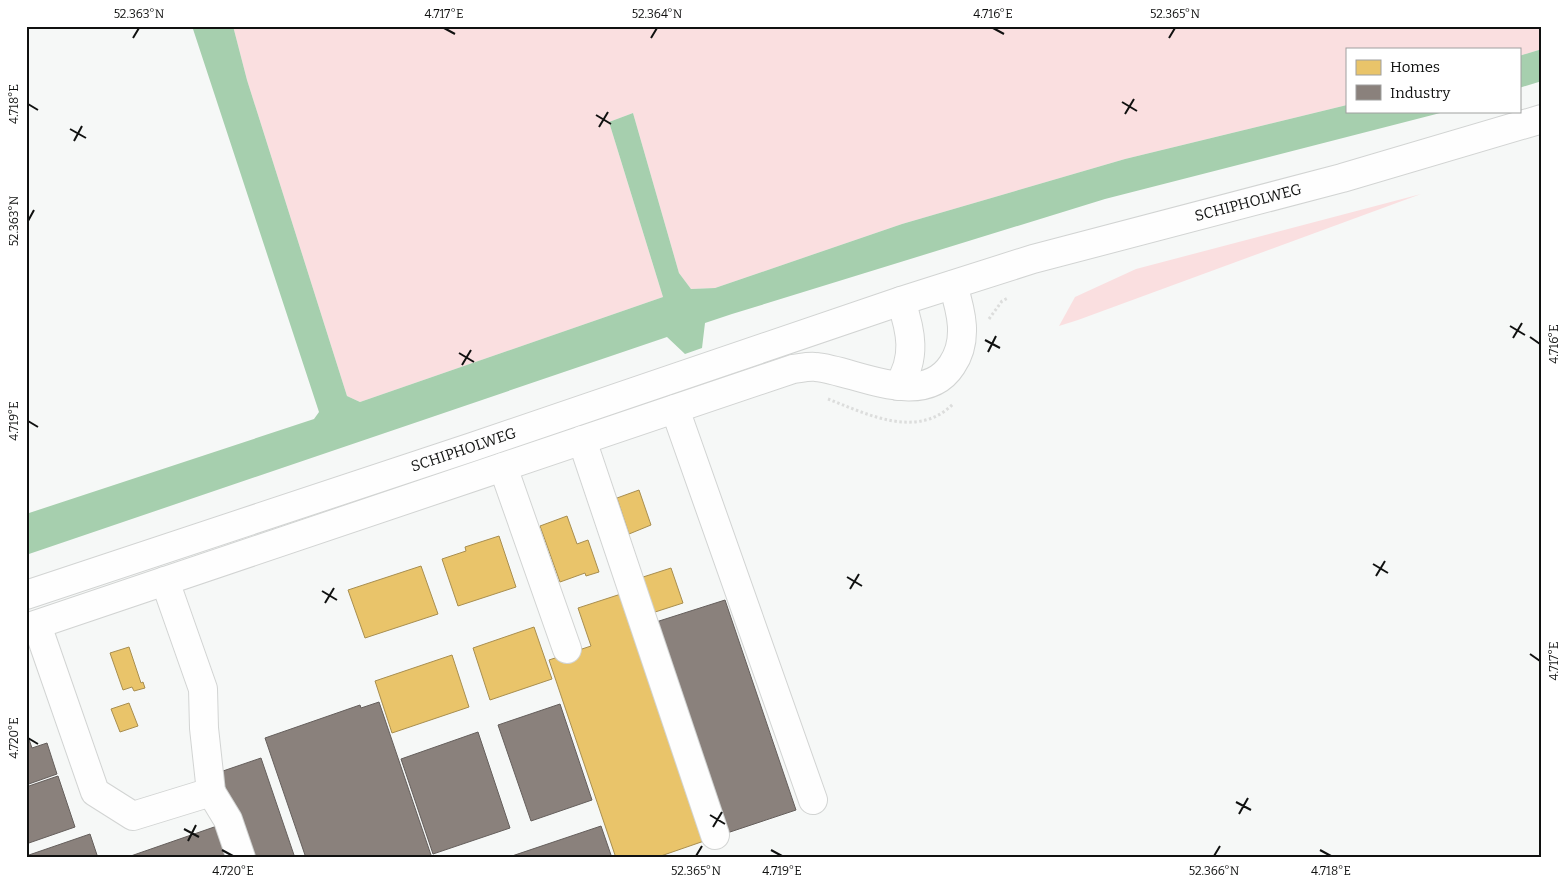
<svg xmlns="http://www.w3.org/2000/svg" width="1568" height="884" viewBox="0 0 1568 884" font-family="Bitter,serif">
<rect width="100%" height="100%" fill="#f6f8f7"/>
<g fill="#fadfe0">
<polygon points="233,26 1542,26 1542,49 1519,56 1519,49 1347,49 1347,105 1125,159 902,224 715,288 691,289 679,273 633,113 609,122 663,297 360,402 347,396 247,80"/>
<polygon points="1421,194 1078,320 1059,326 1075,297 1136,269"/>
</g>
<g fill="#a6cfae">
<polygon points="192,26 233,26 247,80 347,396 360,402 663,297 609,122 633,113 679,273 691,289 715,288 902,224 1125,159 1347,105 1347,111 1448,111 1105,199 732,314 705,323 702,348 685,354 667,337 26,555 26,514 314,419 319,412"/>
<polygon points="1542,49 1542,81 1519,88 1519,56"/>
</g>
<g fill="#e9c46a" stroke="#a88e4f">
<polygon points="639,490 651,525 629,534 617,498"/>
<polygon points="567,516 577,544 588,540 599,572 586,576 585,573 560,582 540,526"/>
<polygon points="499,536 516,587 458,606 442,559 466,551 465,547"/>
<polygon points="421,566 438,614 365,638 348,590"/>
<polygon points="671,568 683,603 652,613 640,578"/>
<polygon points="624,593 707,840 655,858 616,858 549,660 591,646 578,608"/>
<polygon points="534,627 552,679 490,700 473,648"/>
<polygon points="129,647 141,683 143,682 145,688 134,691 132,687 123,690 110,653"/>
<polygon points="452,655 469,707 392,733 375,681"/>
<polygon points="129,703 138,726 120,732 111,709"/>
</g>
<g fill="#8a817c" stroke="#655f5c">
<polygon points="725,600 796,810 727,833 656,622"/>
<polygon points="379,702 432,858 306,858 265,738 360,705 361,708"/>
<polygon points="560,704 592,800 531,821 498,725"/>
<polygon points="26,731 32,748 47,743 57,774 26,785"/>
<polygon points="478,732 510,828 433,854 401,759"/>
<polygon points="261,758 295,858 249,858 220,772"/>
<polygon points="58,776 75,827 26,844 26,787"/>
<polygon points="220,825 231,858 125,858"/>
<polygon points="601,826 612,858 506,858"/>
<polygon points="90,834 98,858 26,858 26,856"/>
</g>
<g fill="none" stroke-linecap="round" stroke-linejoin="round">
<defs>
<g id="minor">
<path d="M 898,386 C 917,358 911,331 901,301"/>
<polyline points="675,409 813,800"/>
<polyline points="582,440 715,835"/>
<polyline points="503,467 567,649"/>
<polyline points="37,625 95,792 133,816 211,792 204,728 203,689 165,581"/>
<path d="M 26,628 L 793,369 C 801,368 809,366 816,367 C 856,371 923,410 952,365 C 969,340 961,311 953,285"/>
<polyline points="211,792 228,820 241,858"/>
</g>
<g id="major">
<path id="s1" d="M 26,595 L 472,447 L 901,301 L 1033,259 L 1342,178 L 1542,119"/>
</g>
</defs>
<use href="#minor" stroke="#d2d4d3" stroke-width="30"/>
<use href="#major" stroke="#d2d4d3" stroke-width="30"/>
<g stroke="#dcdddc" stroke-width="3" stroke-dasharray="2.5 2.5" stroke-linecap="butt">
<polyline points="989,319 1002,301 1008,298"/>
<path d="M 828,399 C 867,414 917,440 953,404"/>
</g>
<use href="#minor" stroke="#fefefe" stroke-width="28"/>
<use href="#major" stroke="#fefefe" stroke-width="28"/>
</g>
<path fill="none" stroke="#101110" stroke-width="2" d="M 444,28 L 455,34M 993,28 L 1004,34M 133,38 L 139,28M 651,38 L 657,28M 1169,38 L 1175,28M 1122,102 L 1137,111M 28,104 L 38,110M 1125,114 L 1134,99M 596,115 L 611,124M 599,127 L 608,112M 70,129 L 86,138M 74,141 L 82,126M 28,221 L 34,210M 1510,326 L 1525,335M 1530,337 L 1540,344M 1513,338 L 1522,323M 985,340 L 1000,348M 988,352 L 996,336M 459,353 L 474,362M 462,365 L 471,350M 28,421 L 38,427M 1373,564 L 1388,573M 1376,576 L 1385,561M 847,577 L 862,586M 850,589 L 859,574M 322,591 L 337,600M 325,603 L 334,588M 1530,654 L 1540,661M 28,738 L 38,744M 1236,802 L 1251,810M 1239,814 L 1248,798M 710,815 L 725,824M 713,827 L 722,812M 184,829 L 199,837M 188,841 L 196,825M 222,850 L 233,856M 771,850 L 782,856M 1320,850 L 1331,856M 696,856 L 702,846M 1214,856 L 1220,846"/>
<g text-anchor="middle" stroke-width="5" stroke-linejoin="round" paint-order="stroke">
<g font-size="15" fill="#101110" stroke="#fff">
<text dy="5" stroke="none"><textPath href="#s1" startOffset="1284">SCHIPHOLWEG</textPath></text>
<text dy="5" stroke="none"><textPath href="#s1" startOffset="461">SCHIPHOLWEG</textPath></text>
</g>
</g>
<rect width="1568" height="884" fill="none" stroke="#ffffff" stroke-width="55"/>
<rect x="1346" y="48" width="175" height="65" fill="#ffffff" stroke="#9fa09f"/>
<rect x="1356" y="60" width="25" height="15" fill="#e9c46a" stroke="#9fa09f"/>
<text x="1390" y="72" font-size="15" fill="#101110">Homes</text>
<rect x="1356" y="85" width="25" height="15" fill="#8a817c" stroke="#9fa09f"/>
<text x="1390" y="98" font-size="15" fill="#101110">Industry</text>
<rect x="28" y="28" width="1512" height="828" fill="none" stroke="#101110" stroke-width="2"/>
<g font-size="12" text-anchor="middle" fill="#101110">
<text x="139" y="18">52.363°N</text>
<text x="444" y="18">4.717°E</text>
<text x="657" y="18">52.364°N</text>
<text x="993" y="18">4.716°E</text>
<text x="1175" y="18">52.365°N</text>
<text transform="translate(14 104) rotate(-90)" y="4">4.718°E</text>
<text transform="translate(14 221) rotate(-90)" y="4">52.363°N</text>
<text transform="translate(1554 344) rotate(-90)" y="4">4.716°E</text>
<text transform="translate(14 421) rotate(-90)" y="4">4.719°E</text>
<text transform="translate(1554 661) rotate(-90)" y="4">4.717°E</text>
<text transform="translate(14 738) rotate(-90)" y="4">4.720°E</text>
<text x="233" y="875">4.720°E</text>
<text x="696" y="875">52.365°N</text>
<text x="782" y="875">4.719°E</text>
<text x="1214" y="875">52.366°N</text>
<text x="1331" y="875">4.718°E</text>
</g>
</svg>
